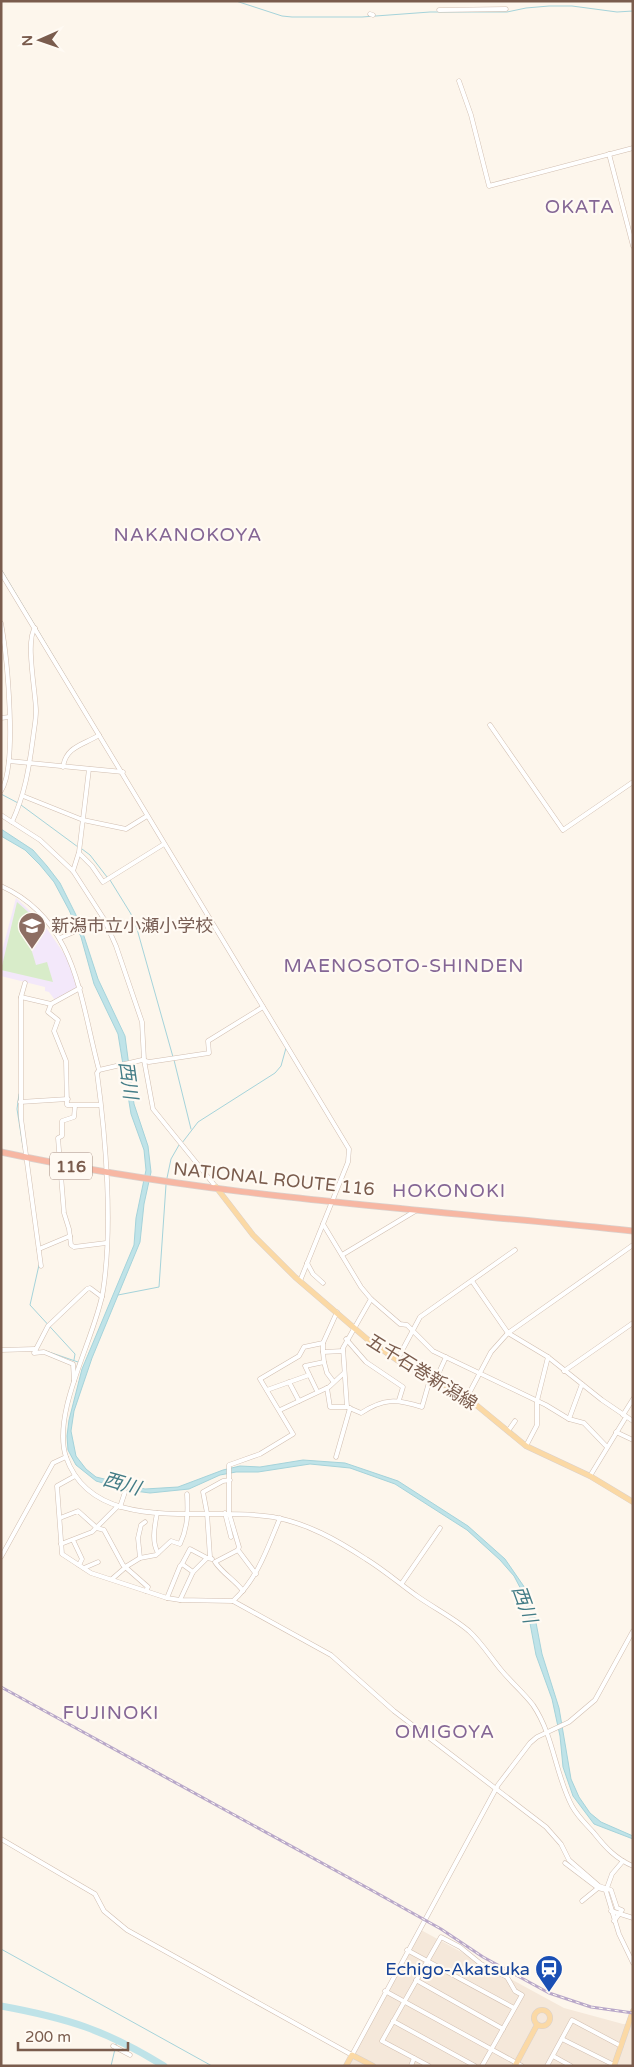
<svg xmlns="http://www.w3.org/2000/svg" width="634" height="2067" viewBox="0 0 634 2067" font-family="'Varela Round','Noto Sans JP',sans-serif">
<rect width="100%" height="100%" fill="#fdf6ec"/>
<polygon fill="#f5e8da" points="421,1930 564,2008 623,2024 633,2024 633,2066 346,2066"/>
<polygon fill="#f3e8fa" points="16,898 43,923 67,958 74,975 78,988 55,1000 49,992 45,991 45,987 1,976 1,955"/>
<polygon fill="#d8ecc9" points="17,902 37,920 30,922 36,943 30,945 36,965 47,962 53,982 1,970"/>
<polygon fill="#bfe3e8" stroke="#a5d3da" points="1,829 33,850 47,866 60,883 79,921 98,979 125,1036 134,1104 148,1146 151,1172 144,1204 140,1242 92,1358 74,1411 71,1431 76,1456 86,1469 96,1477 145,1489 178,1487 223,1470 240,1466 260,1467 303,1460 345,1463 398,1481 468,1526 505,1559 525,1588 533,1607 542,1654 559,1708 571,1779 579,1797 590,1813 601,1822 633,1836 633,1839 594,1824 573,1796 563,1767 560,1736 552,1699 536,1655 525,1597 514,1576 500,1560 467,1530 395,1484 350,1468 310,1464 258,1472 236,1472 220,1475 189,1489 150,1493 127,1490 96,1481 76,1465 68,1450 67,1436 69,1420 82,1369 134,1245 136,1218 146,1170 144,1150 131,1114 118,1034 94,984 81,937 69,910 54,882 40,865 25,850 1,836"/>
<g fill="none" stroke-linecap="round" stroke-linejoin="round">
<g stroke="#a5d3da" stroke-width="1">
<polyline points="236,1 282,16 292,17 362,17 430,12 507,12 526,8 549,6 572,6 617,12 633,11"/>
<polyline points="1,569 150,817"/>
<polyline points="1,794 18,803"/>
<polyline points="21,805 78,847"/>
<polyline points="82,849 90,855 107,877"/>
<polyline points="110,880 131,914 137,929 173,1057"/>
<polyline points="243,970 286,1044"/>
<polyline points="174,1060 191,1129"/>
<polyline points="19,1094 17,1109 23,1147"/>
<polyline points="182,1143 198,1122 275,1073 281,1066 286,1048"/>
<polyline points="167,1178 171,1159 179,1145"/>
<polyline points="39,1265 30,1305 75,1354 74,1360"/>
<polyline points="118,1295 159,1287 166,1185"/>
<polyline points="46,1351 78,1362"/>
<polyline points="1,1949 212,2066"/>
<polyline points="116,2045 117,2039"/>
<polyline points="111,2066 115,2049"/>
</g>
<path stroke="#bfe3e8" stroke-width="7" d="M 1,2006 C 67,2018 106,2030 164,2066"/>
<defs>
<g id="minor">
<polyline points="439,10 506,9"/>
<polyline points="370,14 373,15"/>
<polyline points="459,81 471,115 489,186 633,148"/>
<polyline points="609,154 633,246"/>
<polyline points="1,573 349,1149 348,1162 300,1281"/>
<path d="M 1,623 C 7,656 18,765 1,791"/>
<polyline points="1,718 9,717"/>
<polyline points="490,725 563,830 633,782"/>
<polyline points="9,761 123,772"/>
<path d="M 63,767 C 66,746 84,745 99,735"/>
<polyline points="23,796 83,820 126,829 147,816"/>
<polyline points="1,815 40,840 73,871 104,919 116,946 142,1022 144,1060 153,1109 216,1187"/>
<path d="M 12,822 C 25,794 29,768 33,738 C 34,729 36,720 36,711 C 36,694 25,640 35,628"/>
<polyline points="79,853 92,866 103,882 164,844"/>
<polyline points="73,871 79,852 89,769"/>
<path d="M 1,886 C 77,920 80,1000 99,1070 L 97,1073 C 106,1138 113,1227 103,1291 C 96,1336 51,1412 66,1457 C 94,1538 209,1505 273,1517 C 307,1523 337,1540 366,1559 C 384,1570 400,1584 417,1596 C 434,1608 454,1618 469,1631 C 482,1643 491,1658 502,1671 C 512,1683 524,1693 533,1705 C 554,1736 555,1774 572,1806 C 578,1817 586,1824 594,1833 C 605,1847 616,1859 633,1866"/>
<polyline points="60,938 104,919"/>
<polyline points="25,983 21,997 21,1118 41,1266"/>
<polyline points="80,988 51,1004 48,1012 58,1020 54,1031 66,1061 67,1105 100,1105"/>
<polyline points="21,997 51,1004"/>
<polyline points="99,1070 142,1060 149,1062 209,1053 208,1041 263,1007"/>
<polyline points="20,1102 68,1099"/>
<polyline points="75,1106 74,1117 62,1121 62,1136 58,1138 64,1213 69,1229 71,1245 74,1247 106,1243"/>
<polyline points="323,1224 361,1287 371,1299 400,1324 407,1325 433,1351 546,1405 569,1419 582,1384"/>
<polyline points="39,1249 70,1236"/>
<polyline points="342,1255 417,1210"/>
<polyline points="307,1263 313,1274 323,1283"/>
<polyline points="472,1281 508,1333 548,1357 602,1400 633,1421"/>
<polyline points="346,1339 366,1362 403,1387 399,1400"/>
<polyline points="323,1343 323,1352 343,1351"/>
<polyline points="1,1350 35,1349"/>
<polyline points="397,1360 420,1317 515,1250"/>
<polyline points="324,1362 327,1373 333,1381"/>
<polyline points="564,1371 633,1323"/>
<polyline points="74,1381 73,1364 44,1352 34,1353 48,1326 87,1289 90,1288 102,1297"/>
<polyline points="435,1381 446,1357"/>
<polyline points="289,1382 299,1401"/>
<path d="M 327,1388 L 330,1407 L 347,1407 L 361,1413 C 384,1398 397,1399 422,1407 L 430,1379"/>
<polyline points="267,1390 309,1375"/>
<polyline points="317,1391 305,1366 324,1362 323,1352"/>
<polyline points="466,1399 491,1352 508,1333 633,1245"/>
<polyline points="347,1407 343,1348 371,1299"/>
<polyline points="280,1410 329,1387 344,1373"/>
<polyline points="623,1415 633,1399"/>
<polyline points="569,1419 584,1423 607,1447"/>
<polyline points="508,1431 515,1421"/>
<polyline points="616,1432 633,1440"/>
<polyline points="526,1446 537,1425 537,1401 548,1357"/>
<polyline points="336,1457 350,1408"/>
<path d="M 75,1476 L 57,1486 L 62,1554 L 91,1573 L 167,1598 L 180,1600 L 233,1601 C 258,1578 267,1549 280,1518"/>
<polyline points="590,1476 626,1417"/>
<polyline points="120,1507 125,1492"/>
<path d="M 157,1513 C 155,1525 151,1541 158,1553"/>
<polyline points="225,1513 231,1537"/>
<polyline points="60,1518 78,1511 97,1528 104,1530 123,1565 148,1587 146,1591"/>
<polyline points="73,1540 82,1559 79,1565"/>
<polyline points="61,1544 92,1532 118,1506"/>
<path d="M 238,1550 L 215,1562 C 223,1574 235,1580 243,1591"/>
<polyline points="1,1557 53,1463 66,1457"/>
<polyline points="210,1557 207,1513 203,1492 223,1481 230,1480"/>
<polyline points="140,1558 138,1538 141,1525 145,1522"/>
<polyline points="182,1564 190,1549 207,1558"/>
<polyline points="84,1568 98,1562"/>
<polyline points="256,1574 238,1550 239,1547 229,1513 229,1465 260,1454 293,1434 260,1379 299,1356 304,1347 323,1343 337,1312"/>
<path d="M 112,1579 L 127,1566 L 140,1558 L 156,1555 L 171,1541 L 180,1544 C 188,1527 188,1512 187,1494"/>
<polyline points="402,1583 440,1528"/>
<polyline points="167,1598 180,1566 182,1564 193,1572"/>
<polyline points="180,1600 193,1572 207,1558 212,1559"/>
<polyline points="233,1601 331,1655 394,1711 546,1827 561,1844 569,1860 599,1886 611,1890 617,1908 622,1910 614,1921"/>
<polyline points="1,1839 95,1894 104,1911 127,1930 352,2055 498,1785 530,1743 537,1737 569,1722 595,1700 633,1631"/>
<polyline points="565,1863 598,1888"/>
<polyline points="607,1888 612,1874 623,1861"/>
<polyline points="606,1891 619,1934 633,1963"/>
<polyline points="582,1901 598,1888 606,1890"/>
<polyline points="611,1911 633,1918"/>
<polyline points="407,1950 514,2008"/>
<polyline points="416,1980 503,2029"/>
<polyline points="385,1991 522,2066"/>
<polyline points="393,2021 475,2066"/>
<polyline points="562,2039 614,2065"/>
<polyline points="113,2046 130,2055"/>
<polyline points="553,2056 571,2066"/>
<polyline points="411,2066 414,2058"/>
<polyline points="429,2066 382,2041 441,1937 460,1947 481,1964 507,1977 515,1991 522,1995 482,2066"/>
<polyline points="547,2066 572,2020 621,2046"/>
</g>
<g id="major">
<polyline points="216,1187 253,1235 295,1277 367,1339 397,1360 447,1386 475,1404 526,1446 590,1476 633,1502"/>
<circle cx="542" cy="2018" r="8"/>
<polyline points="346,2066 352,2055 373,2066"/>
<polyline points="515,2066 537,2025"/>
<polyline points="614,2066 633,2011"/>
</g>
<path id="highway" d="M 1,1152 C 209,1197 422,1209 633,1231"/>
</defs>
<use href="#minor" stroke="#d1beb0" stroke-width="5"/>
<use href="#major" stroke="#dad1cd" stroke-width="6"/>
<use href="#highway" stroke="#dad1cd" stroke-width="7"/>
<use href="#minor" stroke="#fff" stroke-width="4"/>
<use href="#major" stroke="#fbd9a5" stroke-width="5"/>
<use href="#highway" stroke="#f7b7a3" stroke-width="5.5"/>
<defs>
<polyline id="rail" points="1,1687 373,1891 441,1929 483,1957 549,1993 591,2007 633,2013"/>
</defs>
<use href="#rail" stroke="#b9a8c9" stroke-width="3"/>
<use href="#rail" stroke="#fffaf3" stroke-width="1" stroke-dasharray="4" stroke-linecap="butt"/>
</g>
<defs>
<symbol id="school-pin" viewBox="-11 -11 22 30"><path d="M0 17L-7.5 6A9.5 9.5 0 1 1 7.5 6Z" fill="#8d6e63" stroke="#fffaf3"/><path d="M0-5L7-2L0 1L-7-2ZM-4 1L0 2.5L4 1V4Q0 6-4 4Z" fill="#fff"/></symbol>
<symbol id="station-pin" viewBox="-11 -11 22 30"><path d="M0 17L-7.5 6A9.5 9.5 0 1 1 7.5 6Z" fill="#1a4fb4" stroke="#fffaf3"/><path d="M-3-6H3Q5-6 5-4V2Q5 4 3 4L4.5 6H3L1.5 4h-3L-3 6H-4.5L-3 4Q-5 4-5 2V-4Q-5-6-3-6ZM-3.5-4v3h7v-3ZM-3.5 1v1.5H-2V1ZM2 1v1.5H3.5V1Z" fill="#fff"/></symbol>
</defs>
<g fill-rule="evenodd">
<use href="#school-pin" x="16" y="910" width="32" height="43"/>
<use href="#station-pin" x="533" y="1953" width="32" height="43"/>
</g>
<g text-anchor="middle" stroke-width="4.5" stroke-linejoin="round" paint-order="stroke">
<rect fill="#fffaf3" stroke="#a28b7f" stroke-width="1" x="50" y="1152.5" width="42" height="27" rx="4"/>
<g font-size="16" font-weight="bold" fill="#7a5c4d">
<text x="71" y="1172">116</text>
</g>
<g font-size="18" fill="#785e54" stroke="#fffaf3" text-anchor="start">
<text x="51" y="932">新潟市立小瀬小学校</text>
</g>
<g font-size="18" fill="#7a5c4d" stroke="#fffaf3">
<text transform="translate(274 1179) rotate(6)" y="6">NATIONAL ROUTE 116</text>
<text transform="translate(422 1372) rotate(32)" y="6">五千石巻新潟線</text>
</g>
<g font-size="18" fill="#164399" stroke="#fffaf3" text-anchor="end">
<text x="530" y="1975">Echigo-Akatsuka</text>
</g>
<g font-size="19" letter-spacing="1" fill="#846695" stroke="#fffaf3">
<text x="580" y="213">OKATA</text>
<text x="188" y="541">NAKANOKOYA</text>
<text x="404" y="972">MAENOSOTO-SHINDEN</text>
<text x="449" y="1197">HOKONOKI</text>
<text x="111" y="1719">FUJINOKI</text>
<text x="445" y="1738">OMIGOYA</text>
</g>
<g font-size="19" font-style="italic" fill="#437c86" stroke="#fffaf3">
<text transform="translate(129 1080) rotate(82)" y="7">西川</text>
<text transform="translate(122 1483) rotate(16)" y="7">西川</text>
<text transform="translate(525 1604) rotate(70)" y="7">西川</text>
</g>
</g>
<rect width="634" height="2067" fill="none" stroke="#7a5c4d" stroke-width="5"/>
<g transform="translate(40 40) rotate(268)" stroke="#fffaf3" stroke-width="4" paint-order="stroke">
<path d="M0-4L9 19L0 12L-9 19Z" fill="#7a5c4d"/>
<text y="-8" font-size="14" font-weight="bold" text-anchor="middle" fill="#7a5c4d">N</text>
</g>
<path d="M18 2042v8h110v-8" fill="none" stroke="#7a5c4d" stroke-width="2.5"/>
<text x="25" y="2042" font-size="15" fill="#7a5c4d" stroke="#fffaf3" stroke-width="4" paint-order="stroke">200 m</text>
</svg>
